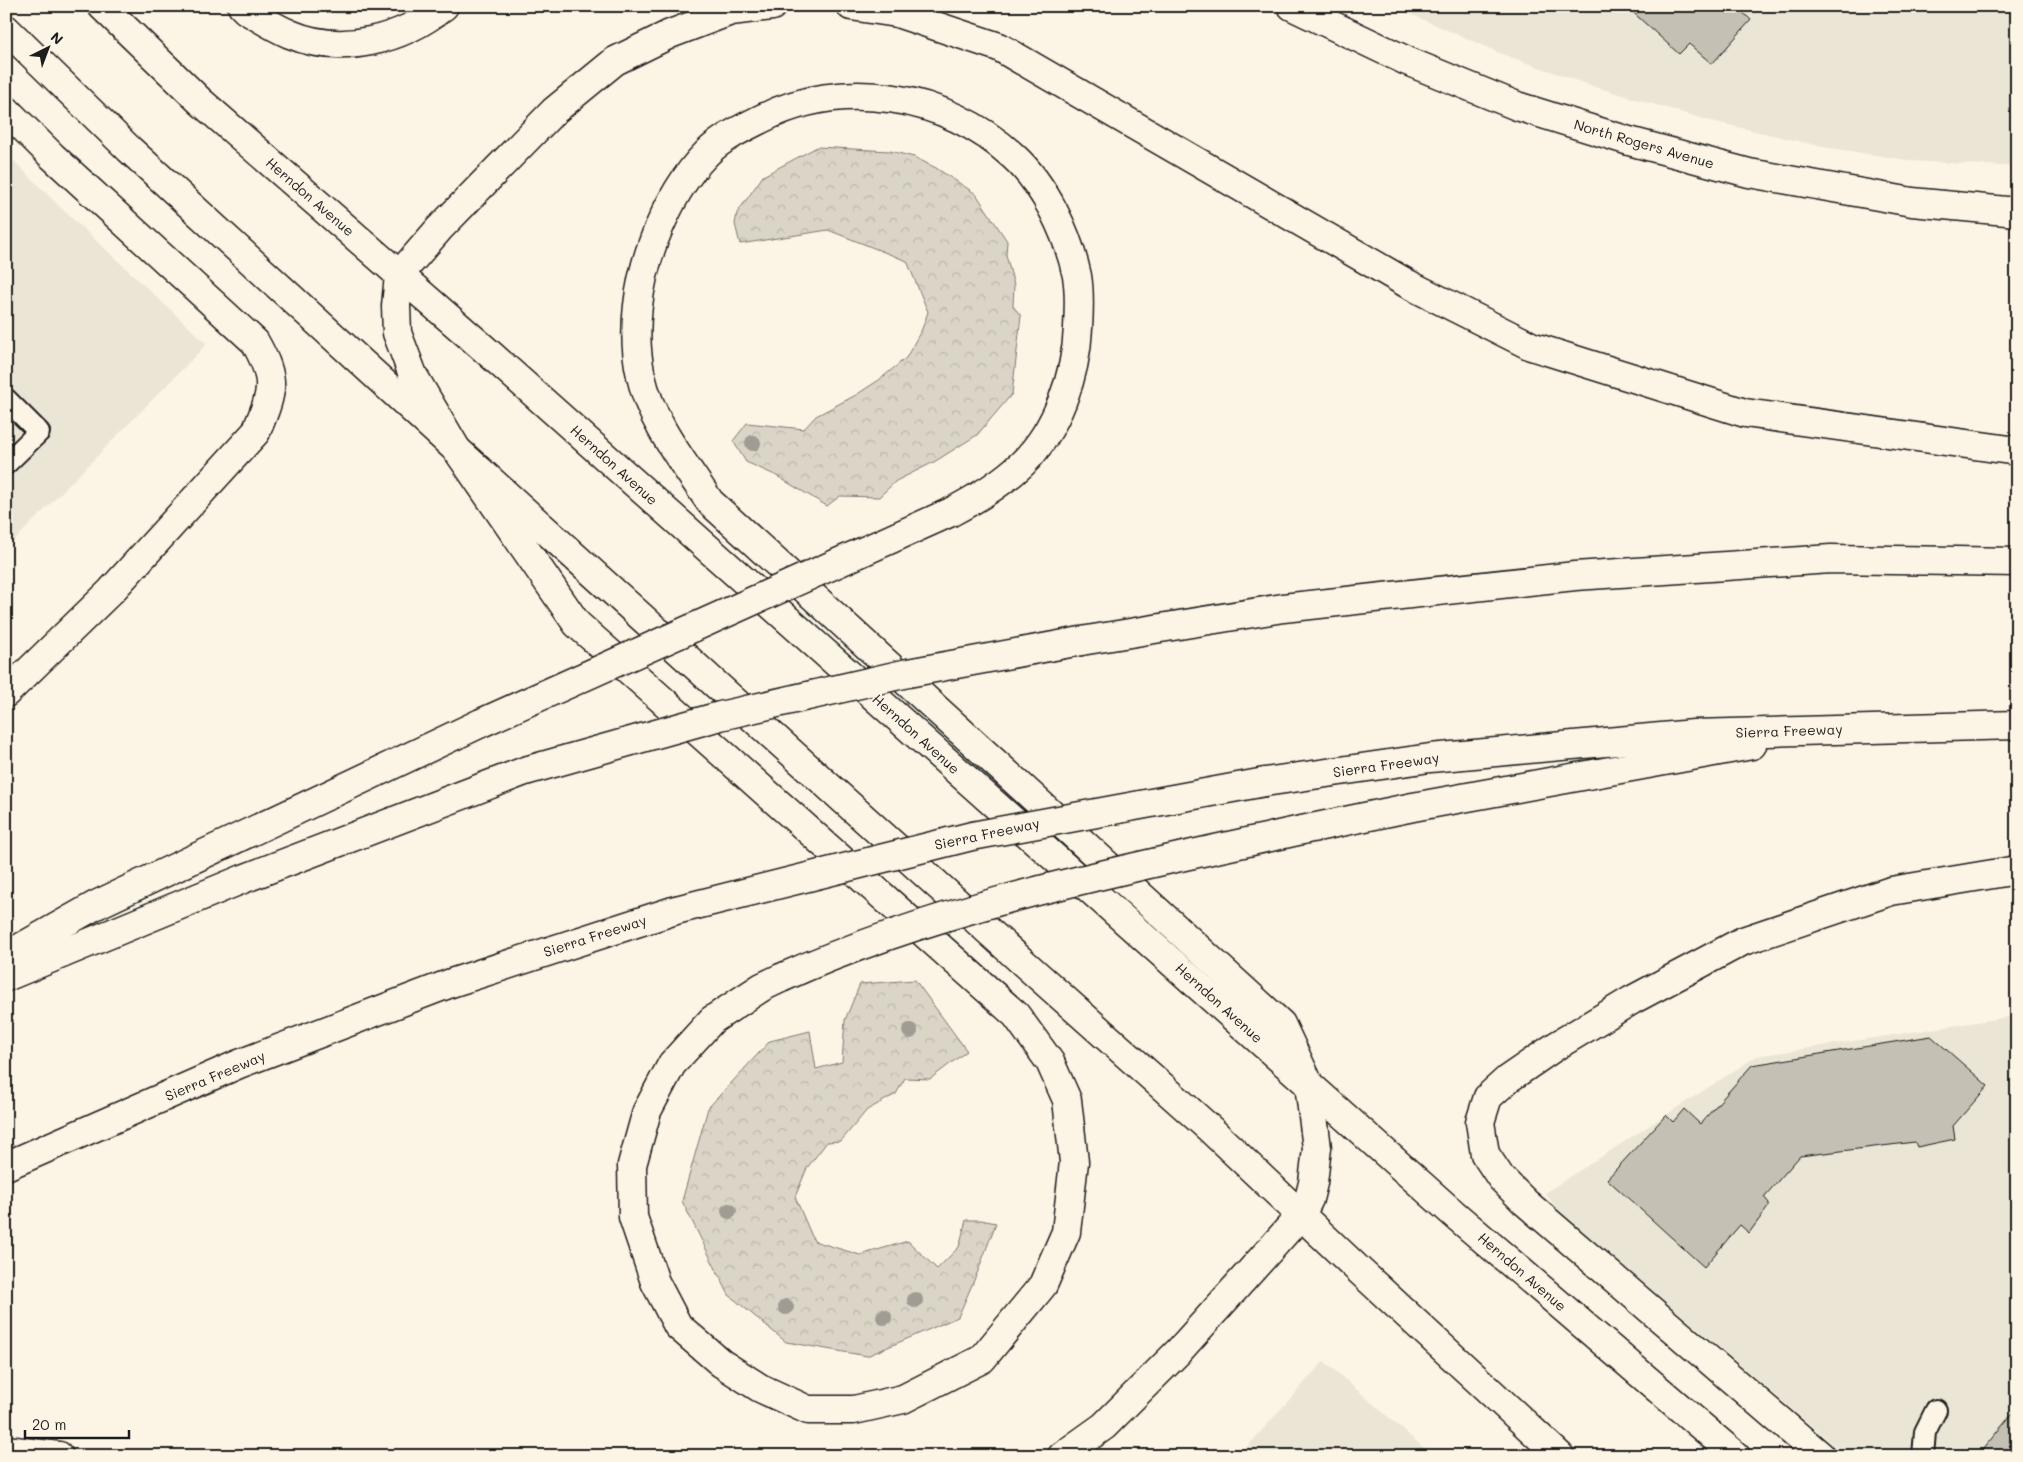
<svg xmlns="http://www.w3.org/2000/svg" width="2023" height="1462" viewBox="0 0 2023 1462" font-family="Mali,sans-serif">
<defs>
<pattern id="forest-crowns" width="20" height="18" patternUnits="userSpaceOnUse" patternTransform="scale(1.25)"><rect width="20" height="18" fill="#dbd5c8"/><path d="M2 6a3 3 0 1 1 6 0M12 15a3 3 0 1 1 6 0" fill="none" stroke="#bbb6ab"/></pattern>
</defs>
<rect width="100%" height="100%" fill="#fcf5e5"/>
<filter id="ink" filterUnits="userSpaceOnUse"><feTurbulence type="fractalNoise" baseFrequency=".02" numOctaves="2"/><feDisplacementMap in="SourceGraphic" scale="10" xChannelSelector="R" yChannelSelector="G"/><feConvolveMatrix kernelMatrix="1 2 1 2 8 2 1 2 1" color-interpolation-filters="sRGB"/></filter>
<g filter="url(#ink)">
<g fill="#ebe5d6">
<polygon points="307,6 380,6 362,12 341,14 320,11"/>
<polygon points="1392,6 2017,6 2017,167 1913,161 1824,147 1707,120 1592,86 1502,54"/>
<polygon points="6,153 60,207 207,344 6,549"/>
<polygon points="2009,1017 2017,1018 2017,1456 1847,1456 1558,1210 1545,1193 1757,1056"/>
<polygon points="1324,1361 1433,1456 1239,1456"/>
</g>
<g fill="url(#forest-crowns)" stroke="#7c7872">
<polygon points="817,147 890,151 914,157 936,168 976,194 1007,241 1006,255 1014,285 1013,306 1021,316 1012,394 977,435 934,462 896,481 879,497 840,496 827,506 775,475 746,462 733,441 747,423 804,429 816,416 856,395 879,380 906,358 922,329 928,312 907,261 828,230 740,244 735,224 737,213 763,176"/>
<polygon points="915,980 967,1051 930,1079 905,1078 896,1094 867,1110 841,1141 827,1142 807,1168 795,1197 814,1241 860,1255 908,1241 937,1269 959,1247 966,1220 981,1220 996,1223 978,1271 958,1317 867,1356 786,1342 729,1295 682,1201 708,1108 770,1041 810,1031 816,1069 842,1062 845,1020 860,984"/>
</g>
<g fill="#c4c0b3" stroke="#1c1c1c">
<polygon points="1626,6 1736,6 1751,20 1712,64 1689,44 1679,54"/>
<polygon points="1931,1036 1988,1086 1953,1126 1955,1139 1917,1147 1915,1142 1800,1156 1764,1197 1769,1203 1769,1206 1749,1233 1740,1225 1704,1267 1607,1179 1666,1115 1673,1122 1684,1109 1700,1124 1752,1065"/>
<polygon points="2017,1408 2017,1456 1977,1456"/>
</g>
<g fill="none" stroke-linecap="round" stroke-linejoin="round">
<defs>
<g id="lane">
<polyline points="6,399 39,432 6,464"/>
<polyline points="1923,1456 1925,1432 1936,1410"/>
</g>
<g id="street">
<path d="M 242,6 L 246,10 C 260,18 275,28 290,34 C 341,56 402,40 444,6"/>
<polyline points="1292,6 1407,61 1517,106 1629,141 1749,173 1912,202 2017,212"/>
</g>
<g id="primary">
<polyline points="102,6 200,101 481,346 1454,1214 1736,1456"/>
<polyline points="6,29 129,149 457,450 1026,965 1210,1129 1361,1272 1560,1456"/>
</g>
<g id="highway">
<polyline points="772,6 731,11 670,34 615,61 554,111 439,229 399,275 396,306 397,333 413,375 457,450 577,624 1016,1015 1050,1062 1067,1100 1074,1162 1066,1232 1043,1285 982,1359 903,1399 854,1410 808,1410 760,1388 721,1363 678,1326 655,1282 633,1217 632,1165 647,1111 672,1064 712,1020 762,987 781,978"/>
<polyline points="851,6 897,13 999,47 1408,284 1531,346 1745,413 2017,451"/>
<path d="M 6,110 L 52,156 L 255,342 C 277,381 273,391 256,432 L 111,591 L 6,693"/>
<path d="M 951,512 C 976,499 1001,484 1022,464 C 1057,430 1076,375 1078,328 C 1079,311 1080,293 1077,276 C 1068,234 1045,185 1013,156 C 945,94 843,77 761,119 C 743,128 722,138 707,153 C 683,177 666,209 654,240 C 638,282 631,333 641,376 C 651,423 684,463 710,502 L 1281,1024 L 1309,1084 L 1317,1148 L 1313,1183 L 1309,1199 L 1301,1215 L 1178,1352 L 1104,1426 L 1062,1456"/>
<polyline points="1081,641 1283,608 1575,576 1831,559 2017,562"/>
<polyline points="1265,782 1430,758 1694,734 2017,725"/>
<polyline points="1302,830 1413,807 1752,745"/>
<polyline points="6,956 96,905 481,723"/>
<polyline points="6,977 243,879 525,771"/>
<polyline points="6,1166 239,1064 451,983 676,910"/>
<polyline points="6,1450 59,1456"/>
<polyline points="1821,1456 1525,1202 1501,1178 1485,1154 1480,1122 1488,1097 1508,1079 1556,1046 1632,1000 1743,941 1891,891 2017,870"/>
</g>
</defs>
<use href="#lane" stroke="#1c1c1c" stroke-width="24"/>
<use href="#street" stroke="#1c1c1c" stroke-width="31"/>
<use href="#primary" stroke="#1c1c1c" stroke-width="31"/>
<use href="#highway" stroke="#1c1c1c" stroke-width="31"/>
<use href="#lane" stroke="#fcf5e5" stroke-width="20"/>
<use href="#street" stroke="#fcf5e5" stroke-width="28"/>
<use href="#primary" stroke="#fcf5e5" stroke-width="28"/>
<use href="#highway" stroke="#fcf5e5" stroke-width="28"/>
<defs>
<g id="highway-bridge">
<polyline points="481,723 951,512"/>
<polyline points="525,771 720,716 908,673 1081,641"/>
<polyline points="676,910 972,836 1265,782"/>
<path d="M 781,978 C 946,904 1126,869 1302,830"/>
</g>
</defs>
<use href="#highway-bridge" stroke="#1c1c1c" stroke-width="31" stroke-linecap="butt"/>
<use href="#highway-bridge" stroke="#fcf5e5" stroke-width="28"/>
</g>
<g fill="#a09c93">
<circle cx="753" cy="443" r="8"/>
<circle cx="910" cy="1031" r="8"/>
<circle cx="729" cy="1211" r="8"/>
<circle cx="915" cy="1300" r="8"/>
<circle cx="786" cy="1307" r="8"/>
<circle cx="884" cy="1317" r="8"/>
</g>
</g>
<g text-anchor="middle" stroke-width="4" stroke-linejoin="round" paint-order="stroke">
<g font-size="14" fill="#1c1c1c" stroke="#fcf5e5">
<text transform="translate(1644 144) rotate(16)" y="5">North Rogers Avenue</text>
<text transform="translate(310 197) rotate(41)" y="5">Herndon Avenue</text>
<text transform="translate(614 465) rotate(42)" y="5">Herndon Avenue</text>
<text transform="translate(1789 731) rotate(-2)" y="5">Sierra Freeway</text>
<text transform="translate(916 734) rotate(42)" y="5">Herndon Avenue</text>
<text transform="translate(1386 765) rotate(-8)" y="5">Sierra Freeway</text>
<text transform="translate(987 834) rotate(-12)" y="5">Sierra Freeway</text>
<text transform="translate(595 936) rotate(-18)" y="5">Sierra Freeway</text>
<text transform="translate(1219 1003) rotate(42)" y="5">Herndon Avenue</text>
<text transform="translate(215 1076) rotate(-23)" y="5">Sierra Freeway</text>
<text transform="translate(1522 1272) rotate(41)" y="5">Herndon Avenue</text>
</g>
</g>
<rect width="2023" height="1462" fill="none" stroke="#fcf5e5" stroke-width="25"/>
<rect x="12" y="12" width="1998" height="1437" fill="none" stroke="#1c1c1c" stroke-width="2" filter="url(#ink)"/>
<g transform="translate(48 48) rotate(42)" stroke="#fcf5e5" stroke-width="4" paint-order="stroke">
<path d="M0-4L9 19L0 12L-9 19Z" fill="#1c1c1c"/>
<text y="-8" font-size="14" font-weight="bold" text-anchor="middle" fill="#1c1c1c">N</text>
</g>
<path d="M25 1430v8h104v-8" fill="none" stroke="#1c1c1c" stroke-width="2.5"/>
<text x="32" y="1430" font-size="15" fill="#1c1c1c" stroke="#fcf5e5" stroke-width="4" paint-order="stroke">20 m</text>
</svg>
